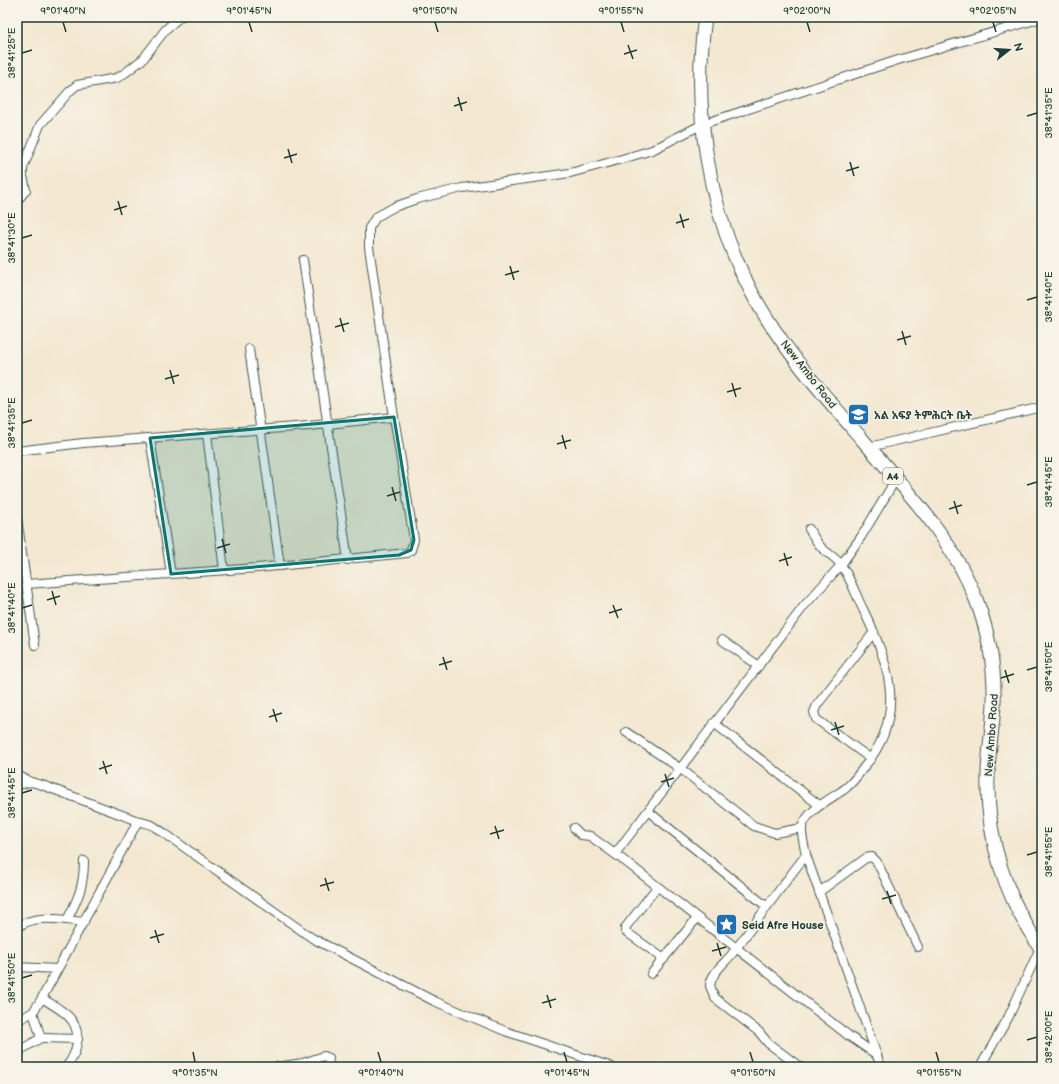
<svg xmlns="http://www.w3.org/2000/svg" width="1059" height="1084" viewBox="0 0 1059 1084" font-family="'Balsamiq Sans','Noto Sans Ethiopic',sans-serif">
<rect width="100%" height="100%" fill="#f7f3e8"/>
<filter id="ink" filterUnits="userSpaceOnUse"><feTurbulence type="fractalNoise" baseFrequency=".025" numOctaves="2"/><feDisplacementMap in="SourceGraphic" scale="8" xChannelSelector="R" yChannelSelector="G"/><feConvolveMatrix kernelMatrix="1 2 1 2 8 2 1 2 1" color-interpolation-filters="sRGB"/></filter>
<filter id="wash" filterUnits="userSpaceOnUse"><feTurbulence type="fractalNoise" baseFrequency=".012" numOctaves="4" result="noise"/><feDisplacementMap in="SourceGraphic" scale="16" xChannelSelector="R" yChannelSelector="G"/><feGaussianBlur stdDeviation="0.9" result="paint"/><feColorMatrix in="noise" values="0 0 0 0 0 0 0 0 0 0 0 0 0 0 0 0 0 1.4 0 .05"/><feComposite in="paint" operator="in"/></filter>
<g filter="url(#wash)">
<rect width="100%" height="100%" fill="#f3e7d0"/>
</g>
<g filter="url(#ink)">
<g fill="none" stroke-linecap="round" stroke-linejoin="round">
<defs>
<g id="minor">
<polyline points="17,201 26,190 23,176 23,168 40,125 70,91 77,85 117,78 125,73 143,59 166,29 180,17"/>
<polyline points="303,260 348,560"/>
<polyline points="249,349 280,566"/>
<polyline points="207,434 224,570"/>
<polyline points="150,438 171,574"/>
<polyline points="869,447 1042,407"/>
<polyline points="17,451 83,443 309,426 394,417 369,247 369,228 376,217 394,207 417,199 462,188 570,173 622,159 652,150 703,124 898,60 1042,18"/>
<polyline points="17,518 35,645"/>
<path d="M 809,529 C 813,535 817,544 823,549 C 829,554 837,559 841,565 C 850,576 856,596 863,609 C 889,663 908,715 864,767 C 859,774 853,782 846,788 C 833,798 806,810 802,828 C 801,836 805,847 806,855 L 881,1067"/>
<polyline points="26,584 257,568 407,553 411,550 414,540 394,417"/>
<polyline points="722,640 759,666"/>
<polyline points="714,723 819,805"/>
<polyline points="626,732 681,769 754,826 775,833 802,828"/>
<polyline points="871,759 816,719 814,712 817,705 874,632"/>
<polyline points="17,775 31,782"/>
<polyline points="17,785 31,782 42,785 138,821"/>
<polyline points="649,812 766,906"/>
<polyline points="574,828 581,835 590,836 630,865 849,1036 877,1055"/>
<polyline points="615,854 804,606 841,565 861,537 896,479"/>
<polyline points="657,887 625,928 625,931 664,959"/>
<polyline points="819,892 866,858 872,857 877,862 918,947"/>
<path d="M 67,920 C 78,899 84,886 84,861"/>
<path d="M 17,928 C 33,913 65,920 84,922"/>
<polyline points="17,967 57,969"/>
<polyline points="651,974 697,918"/>
<path d="M 42,998 C 51,1004 61,1009 68,1016 C 83,1030 78,1053 66,1067"/>
<polyline points="17,1021 33,1012 42,998 138,821 152,825 164,833 312,938 434,1001 505,1031 612,1067"/>
<polyline points="41,1038 78,1039"/>
<polyline points="17,1052 41,1038 33,1012"/>
<polyline points="276,1067 303,1063 324,1056 329,1058 328,1067"/>
<path d="M 800,1067 L 768,1043 L 759,1032 L 715,998 L 710,986 C 711,973 724,964 732,954 C 757,921 780,888 806,855"/>
<polyline points="980,1067 1008,1018 1040,948"/>
</g>
<path id="primary" d="M 705,17 C 692,110 708,211 752,293 C 781,347 822,393 861,438 C 905,489 953,538 977,602 C 989,634 995,669 994,703 C 993,728 988,752 988,776 C 986,839 1006,899 1042,950"/>
</defs>
<use href="#minor" stroke="#3f564b" stroke-width="10"/>
<use href="#primary" stroke="#3f564b" stroke-width="15"/>
<use href="#minor" stroke="#fff" stroke-width="8"/>
<use href="#primary" stroke="#fff" stroke-width="13"/>
</g>
</g>
<path fill="#0f766e" fill-opacity="0.2" stroke="#0f766e" stroke-width="3" stroke-linejoin="round" d="M 394,417 L 414,540 L 411,550 L 399,555 L 171,574 L 150,438 Z"/>
<path fill="none" stroke="#1f3d34" stroke-width="1.5" d="M 63,22 L 66,32M 249,22 L 252,32M 435,22 L 438,32M 621,22 L 624,32M 807,22 L 810,32M 993,22 L 996,32M 628,45 L 633,59M 22,53 L 32,50M 624,54 L 637,50M 458,97 L 462,111M 454,106 L 467,102M 1027,116 L 1037,113M 288,149 L 292,163M 284,158 L 297,154M 850,162 L 854,176M 846,171 L 859,167M 118,201 L 122,215M 114,210 L 127,206M 680,214 L 684,228M 676,223 L 689,219M 22,238 L 32,235M 510,266 L 514,280M 505,275 L 519,271M 1027,300 L 1037,297M 340,318 L 344,332M 335,327 L 349,323M 902,331 L 906,345M 897,340 L 911,336M 170,370 L 174,384M 165,379 L 179,375M 732,383 L 736,397M 727,392 L 741,388M 22,423 L 32,420M 562,435 L 566,449M 557,444 L 571,440M 1027,485 L 1037,482M 392,487 L 396,501M 387,496 L 400,492M 954,501 L 958,514M 949,509 L 962,505M 222,539 L 226,553M 217,548 L 230,544M 784,553 L 788,566M 779,561 L 792,557M 52,591 L 56,605M 47,600 L 60,596M 613,605 L 618,618M 22,608 L 32,605M 609,613 L 622,609M 443,657 L 447,670M 439,665 L 452,661M 1005,670 L 1009,683M 1027,670 L 1037,667M 1001,678 L 1014,674M 273,709 L 277,722M 269,717 L 282,713M 835,722 L 839,735M 831,730 L 844,726M 103,761 L 107,774M 99,769 L 112,765M 665,774 L 669,787M 661,782 L 674,778M 22,793 L 32,790M 495,826 L 499,839M 490,834 L 504,830M 1027,855 L 1037,852M 325,878 L 329,891M 320,886 L 334,882M 887,891 L 891,904M 882,899 L 896,895M 155,930 L 159,943M 150,938 L 164,934M 717,943 L 721,956M 712,951 L 726,947M 22,978 L 32,975M 547,995 L 551,1008M 542,1003 L 556,999M 1027,1040 L 1037,1037M 193,1052 L 195,1062M 378,1052 L 381,1062M 564,1052 L 567,1062M 750,1052 L 753,1062M 936,1052 L 939,1062"/>
<defs>
<symbol id="school-square" viewBox="-11 -11 22 22"><rect x="-9" y="-9" width="18" height="18" rx="4" fill="#1f6fb2" stroke="#f7f3e8"/><path d="M0-5L7-2L0 1L-7-2ZM-4 1L0 2.5L4 1V4Q0 6-4 4Z" fill="#fff"/></symbol>
<symbol id="sight-square" viewBox="-11 -11 22 22"><rect x="-9" y="-9" width="18" height="18" rx="4" fill="#1f6fb2" stroke="#f7f3e8"/><path d="M0-6L1.8-2.2L6-1.7L2.9 1.2L3.7 5.4L0 3.3L-3.7 5.4L-2.9 1.2L-6-1.7L-1.8-2.2Z" fill="#fff"/></symbol>
</defs>
<g fill-rule="evenodd">
<use href="#school-square" x="846" y="402" width="25" height="25"/>
<use href="#sight-square" x="714" y="912" width="25" height="25"/>
</g>
<g text-anchor="middle" stroke-width="3.5" stroke-linejoin="round" paint-order="stroke">
<rect fill="#f7f3e8" stroke="#60746a" stroke-width="1" x="883" y="468" width="20" height="16" rx="3"/>
<g font-size="10" font-weight="bold" fill="#1f3d34">
<text x="893" y="480">A4</text>
</g>
<g font-size="11" fill="#1f3d34" stroke="#f7f3e8">
<text transform="translate(809 374) rotate(52)" y="4">New Ambo Road</text>
<text transform="translate(991 735) rotate(-86)" y="4">New Ambo Road</text>
</g>
<g font-size="11" font-weight="bold" fill="#1f3d34" stroke="#f7f3e8" text-anchor="start">
<text x="874" y="419">አል አፍያ ትምሕርት ቤት</text>
<text x="742" y="929">Seid Afre House</text>
</g>
</g>
<rect width="1059" height="1084" fill="none" stroke="#f7f3e8" stroke-width="44"/>
<g transform="translate(1009 50) rotate(73)" stroke="#f7f3e8" stroke-width="3" paint-order="stroke">
<path d="M0-3L7 15L0 10L-7 15Z" fill="#1f3d34"/>
<text y="-6" font-size="11" font-weight="bold" text-anchor="middle" fill="#1f3d34">N</text>
</g>
<rect x="22" y="22" width="1015" height="1040" fill="none" stroke="#1f3d34" stroke-width="1.5"/>
<g font-size="10" text-anchor="middle" fill="#1f3d34">
<text x="63" y="14">9°01'40"N</text>
<text x="249" y="14">9°01'45"N</text>
<text x="435" y="14">9°01'50"N</text>
<text x="621" y="14">9°01'55"N</text>
<text x="807" y="14">9°02'00"N</text>
<text x="993" y="14">9°02'05"N</text>
<text transform="translate(11 53) rotate(-90)" y="4">38°41'25"E</text>
<text transform="translate(1048 113) rotate(-90)" y="4">38°41'35"E</text>
<text transform="translate(11 238) rotate(-90)" y="4">38°41'30"E</text>
<text transform="translate(1048 297) rotate(-90)" y="4">38°41'40"E</text>
<text transform="translate(11 423) rotate(-90)" y="4">38°41'35"E</text>
<text transform="translate(1048 482) rotate(-90)" y="4">38°41'45"E</text>
<text transform="translate(11 608) rotate(-90)" y="4">38°41'40"E</text>
<text transform="translate(1048 667) rotate(-90)" y="4">38°41'50"E</text>
<text transform="translate(11 793) rotate(-90)" y="4">38°41'45"E</text>
<text transform="translate(1048 852) rotate(-90)" y="4">38°41'55"E</text>
<text transform="translate(11 978) rotate(-90)" y="4">38°41'50"E</text>
<text transform="translate(1048 1037) rotate(-90)" y="4">38°42'00"E</text>
<text x="195" y="1076">9°01'35"N</text>
<text x="381" y="1076">9°01'40"N</text>
<text x="567" y="1076">9°01'45"N</text>
<text x="753" y="1076">9°01'50"N</text>
<text x="939" y="1076">9°01'55"N</text>
</g>
</svg>
